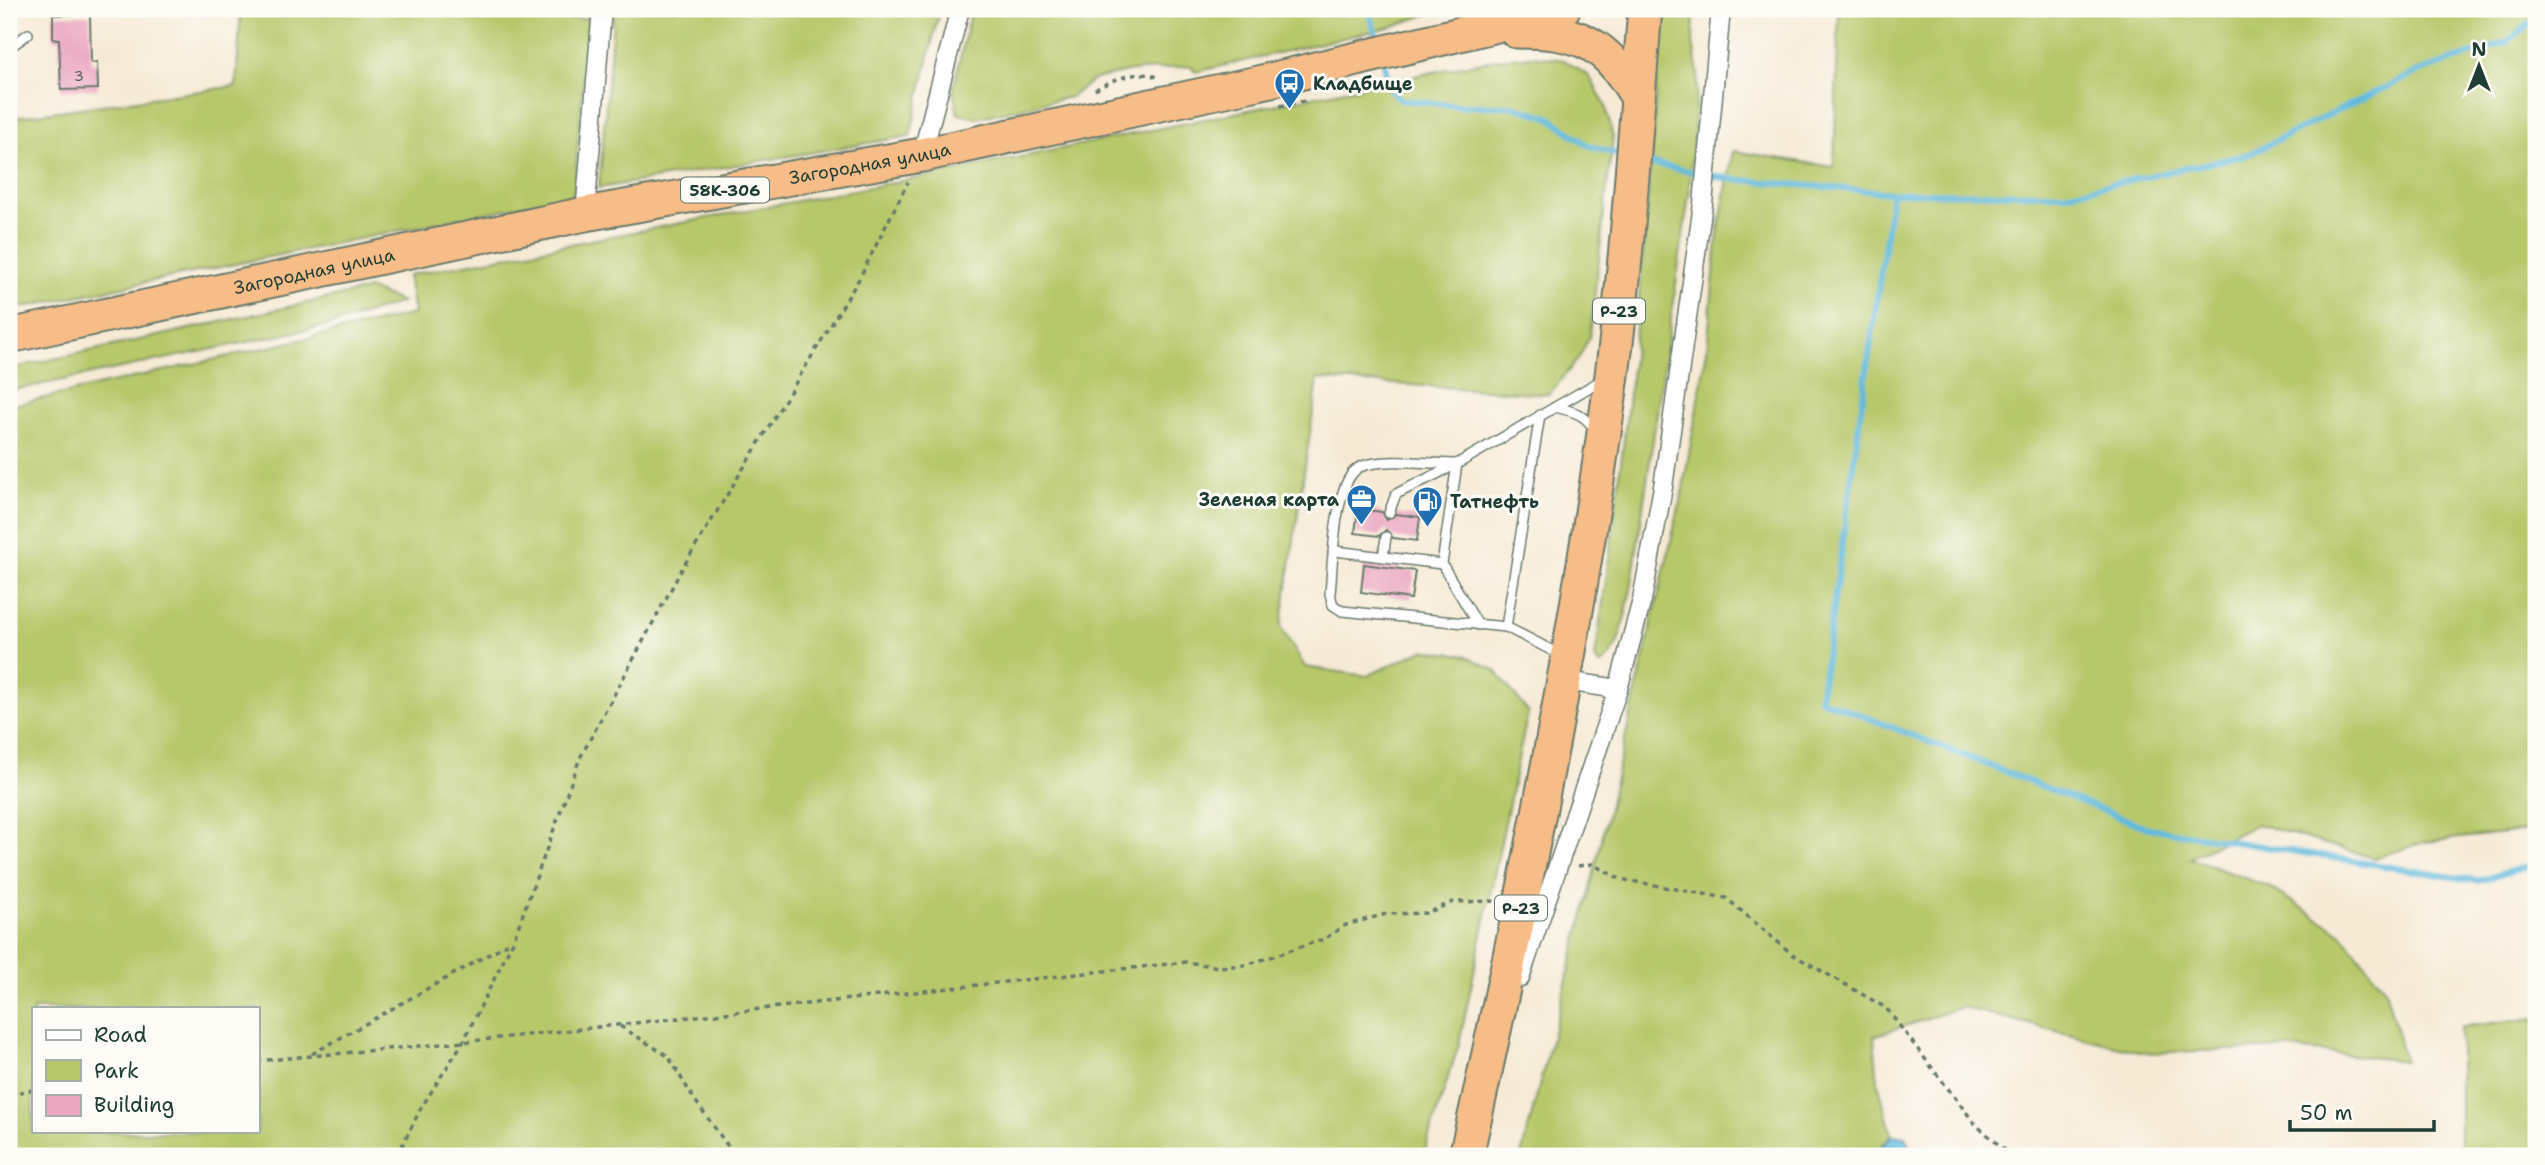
<svg xmlns="http://www.w3.org/2000/svg" width="2545" height="1165" viewBox="0 0 2545 1165" font-family="'Shantell Sans',sans-serif">
<rect width="100%" height="100%" fill="#fdfcf7"/>
<filter id="ink" filterUnits="userSpaceOnUse"><feTurbulence type="fractalNoise" baseFrequency=".0143" numOctaves="2"/><feDisplacementMap in="SourceGraphic" scale="14" xChannelSelector="R" yChannelSelector="G"/><feConvolveMatrix kernelMatrix="1 2 1 2 8 2 1 2 1" color-interpolation-filters="sRGB"/></filter>
<filter id="wash" filterUnits="userSpaceOnUse"><feTurbulence type="fractalNoise" baseFrequency=".00686" numOctaves="4" result="noise"/><feDisplacementMap in="SourceGraphic" scale="28" xChannelSelector="R" yChannelSelector="G"/><feGaussianBlur stdDeviation="1.57" result="paint"/><feColorMatrix in="noise" values="0 0 0 0 0 0 0 0 0 0 0 0 0 0 0 0 0 1.4 0 .05"/><feComposite in="paint" operator="in"/></filter>
<g filter="url(#wash)">
<rect width="100%" height="100%" fill="#f6ead5"/>
<g fill="#b7c86b" stroke="#6b8250" stroke-width="2" fill-rule="evenodd">
<polygon points="241,9 360,9 588,19 574,195 9,310 9,118 236,86"/>
<polygon points="614,9 940,9 910,136 599,188"/>
<polygon points="971,9 1443,9 1390,27 1196,72 1191,66 1132,71 1095,79 1070,97 976,118 958,114 953,91"/>
<path d="M 1661,9 L 1694,9 L 1693,42 L 1698,74 L 1689,195 L 1631,589 C 1625,612 1622,653 1599,665 L 1595,658 C 1627,442 1649,227 1661,9 Z"/>
<polygon points="1839,9 2536,9 2536,834 2531,830 2425,842 2374,858 2257,824 2190,858 2269,887 2341,933 2385,989 2405,1061 2287,1048 2143,1053 1962,1007 1874,1036 1878,1083 1892,1135 1872,1156 1521,1156 1588,898 1682,494 1707,350 1717,240 1733,151 1834,167"/>
<path d="M 1533,56 L 1564,60 L 1589,76 L 1605,104 L 1613,137 L 1590,335 L 1579,358 L 1549,394 L 1318,379 L 1281,627 L 1305,667 L 1367,676 L 1423,650 L 1464,655 L 1495,670 L 1528,712 L 1459,1044 L 1423,1156 L 9,1156 L 9,406 L 414,314 L 408,275 L 933,175 L 1497,59 ZM 33,1009 L 257,1009 L 257,1132 L 33,1132 Z"/>
<polygon points="369,289 402,302 335,324 9,391 9,369"/>
<polygon points="2536,1018 2536,1156 2460,1156 2460,1027"/>
</g>
<polygon fill="#60b9dd" stroke="#407b88" stroke-width="2" points="1892,1135 1906,1137 1915,1156 1872,1156"/>
<g fill="none" stroke-linecap="round" stroke-linejoin="round">
<g stroke="#60b9dd" stroke-width="6">
<polyline points="1367,9 1379,42"/>
<polyline points="1384,63 1391,91 1402,100 1463,106 1511,106 1549,117 1587,145 1623,156"/>
<polyline points="1643,162 1730,179 1892,193 1820,699 2148,828 2478,881 2536,864"/>
<polyline points="1892,193 2065,194 2247,155 2415,73 2507,42 2536,18"/>
</g>
</g>
<g id="blocks">
<g fill="#eba7c2">
<polygon points="53,15 90,15 91,63 97,62 98,89 61,90 59,39 53,39"/>
<polygon points="1358,509 1382,512 1387,520 1396,514 1420,517 1417,541 1393,538 1386,530 1379,536 1355,533"/>
<polygon points="1364,564 1415,571 1411,599 1361,592"/>
</g>
</g>
</g>
<g filter="url(#ink)">
<use href="#blocks" fill-opacity="0" stroke="#6a7a6c" stroke-width="2"/>
<g fill="none" stroke-linecap="round" stroke-linejoin="round">
<defs>
<g id="lane">
<polyline points="9,48 28,34"/>
<path d="M 1555,407 C 1573,411 1585,414 1595,430"/>
<path d="M 1457,464 C 1433,464 1381,457 1360,467 C 1333,480 1333,565 1330,594 L 1333,605 L 1342,611 L 1506,627 L 1561,655"/>
<polyline points="1457,464 1442,564 1478,625"/>
<polyline points="1389,513 1396,494 1457,464 1602,380"/>
<polyline points="1335,551 1442,564"/>
<polyline points="1383,557 1386,537"/>
<polyline points="1506,627 1540,415"/>
</g>
<g id="street">
<polyline points="922,155 960,9"/>
<polyline points="585,214 602,9"/>
<polyline points="1566,681 1618,689"/>
<polyline points="1520,978 1618,689 1642,600 1663,487 1703,204 1721,9"/>
</g>
<g id="highway">
<path d="M 1516,31 C 1581,31 1605,42 1638,98"/>
<path id="s1" d="M 9,336 L 585,214 L 922,155 L 1258,83 L 1563,9"/>
<path d="M 1466,1156 C 1525,898 1577,638 1612,375 C 1628,254 1635,131 1645,9"/>
</g>
</defs>
<use href="#lane" stroke="#6a7a6c" stroke-width="12"/>
<use href="#street" stroke="#6a7a6c" stroke-width="21"/>
<use href="#highway" stroke="#6a7a6c" stroke-width="37"/>
<g stroke="#6a7a6c" stroke-width="3.5" stroke-dasharray="5 5" stroke-linecap="butt">
<path d="M 1095,90 C 1111,80 1138,69 1157,77"/>
<polyline points="1280,106 1305,101"/>
<polyline points="1578,866 1592,864 1620,879 1726,898 1792,954 1886,1008 1976,1125 2012,1156"/>
<polyline points="620,1026 668,1056 694,1099 735,1156"/>
<polyline points="312,1054 512,941"/>
<polyline points="257,1061 463,1042 1186,962 1219,967 1246,965 1324,939 1346,925 1386,914 1427,913 1453,902 1498,901"/>
<polyline points="9,1094 33,1090"/>
<polyline points="397,1156 421,1108 463,1042 513,941 580,758 683,567 859,279 908,182"/>
</g>
<use href="#lane" stroke="#fff" stroke-width="9"/>
<use href="#street" stroke="#fff" stroke-width="18"/>
<use href="#highway" stroke="#f7bd88" stroke-width="33"/>
</g>
</g>
<defs>
<symbol id="bus-pin" viewBox="-11 -11 22 30"><path d="M0 17L-7.5 6A9.5 9.5 0 1 1 7.5 6Z" fill="#1f6fb2" stroke="#fdfcf7"/><path d="M-5-6H5V4H4V6H2V4H-2V6H-4V4H-5ZM-3.5-4V0h7V-4ZM-3.5 1.2v1.5H-2V1.2ZM2 1.2v1.5H3.5V1.2Z" fill="#fff"/></symbol>
<symbol id="office-pin" viewBox="-11 -11 22 30"><path d="M0 17L-7.5 6A9.5 9.5 0 1 1 7.5 6Z" fill="#1f6fb2" stroke="#fdfcf7"/><path d="M-6-3h4V-5.5h4V-3h4V5H-6ZM-1-4.5V-3h2v-1.5ZM-6 0V1H6V0Z" fill="#fff"/></symbol>
<symbol id="fuel-pin" viewBox="-11 -11 22 30"><path d="M0 17L-7.5 6A9.5 9.5 0 1 1 7.5 6Z" fill="#1f6fb2" stroke="#fdfcf7"/><path d="M-5.5-6h7V0h2V4h1.3V-2.5L3-4.5l.8-.8L6-3V5H2.5V1h-1V6h-7ZM-4.2-4.7v3.2H.2V-4.7Z" fill="#fff"/></symbol>
</defs>
<g fill-rule="evenodd">
<use href="#bus-pin" x="1272" y="66" width="35" height="47"/>
<use href="#office-pin" x="1344" y="482" width="35" height="47"/>
<use href="#fuel-pin" x="1410" y="484" width="35" height="47"/>
</g>
<g text-anchor="middle" stroke-width="6" stroke-linejoin="round" paint-order="stroke">
<g font-size="14" fill="#525858">
<text x="79" y="81">3</text>
</g>
<g fill="#fdfcf7" stroke="#62766e" stroke-width="2">
<rect x="681" y="177.5" width="88" height="25" rx="5"/>
<rect x="1593" y="298.5" width="52" height="25" rx="5"/>
<rect x="1495" y="895.5" width="52" height="25" rx="5"/>
</g>
<g font-size="16" font-weight="bold" fill="#1f3d34">
<text x="725" y="196">58К-306</text>
<text x="1619" y="317">Р-23</text>
<text x="1521" y="914">Р-23</text>
</g>
<g font-size="18" font-weight="bold" fill="#1f3d34" stroke="#fdfcf7" text-anchor="start">
<text x="1313" y="90">Кладбище</text>
<text x="1339" y="506" text-anchor="end">Зеленая карта</text>
<text x="1450" y="508">Татнефть</text>
</g>
<g font-size="18" fill="#1f3d34" stroke="#fdfcf7">
<text dy="6" stroke="none"><textPath href="#s1" startOffset="878">Загородная улица</textPath></text>
<text dy="6" stroke="none"><textPath href="#s1" startOffset="312">Загородная улица</textPath></text>
</g>
</g>
<rect width="2545" height="1165" fill="none" stroke="#fdfcf7" stroke-width="35"/>
<rect x="32" y="1007" width="228" height="126" fill="#fdfcf7" stroke="#a4b0a9" stroke-width="2"/>
<rect x="46" y="1030" width="35" height="10" fill="#ffffff" stroke="#a4b0a9" stroke-width="2"/>
<text x="94" y="1042" font-size="21" fill="#1f3d34">Road</text>
<rect x="46" y="1060" width="35" height="21" fill="#b7c86b" stroke="#a4b0a9" stroke-width="2"/>
<text x="94" y="1078" font-size="21" fill="#1f3d34">Park</text>
<rect x="46" y="1095" width="35" height="21" fill="#eba7c2" stroke="#a4b0a9" stroke-width="2"/>
<text x="94" y="1112" font-size="21" fill="#1f3d34">Building</text>
<g transform="translate(2479 66)" stroke="#fdfcf7" stroke-width="5" paint-order="stroke">
<path d="M0-5L12 26L0 18L-12 26Z" fill="#1f3d34"/>
<text y="-10" font-size="19" font-weight="bold" text-anchor="middle" fill="#1f3d34">N</text>
</g>
<path d="M2290 1120v10h144v-10" fill="none" stroke="#1f3d34" stroke-width="3.5"/>
<text x="2300" y="1120" font-size="21" fill="#1f3d34" stroke="#fdfcf7" stroke-width="5" paint-order="stroke">50 m</text>
</svg>
